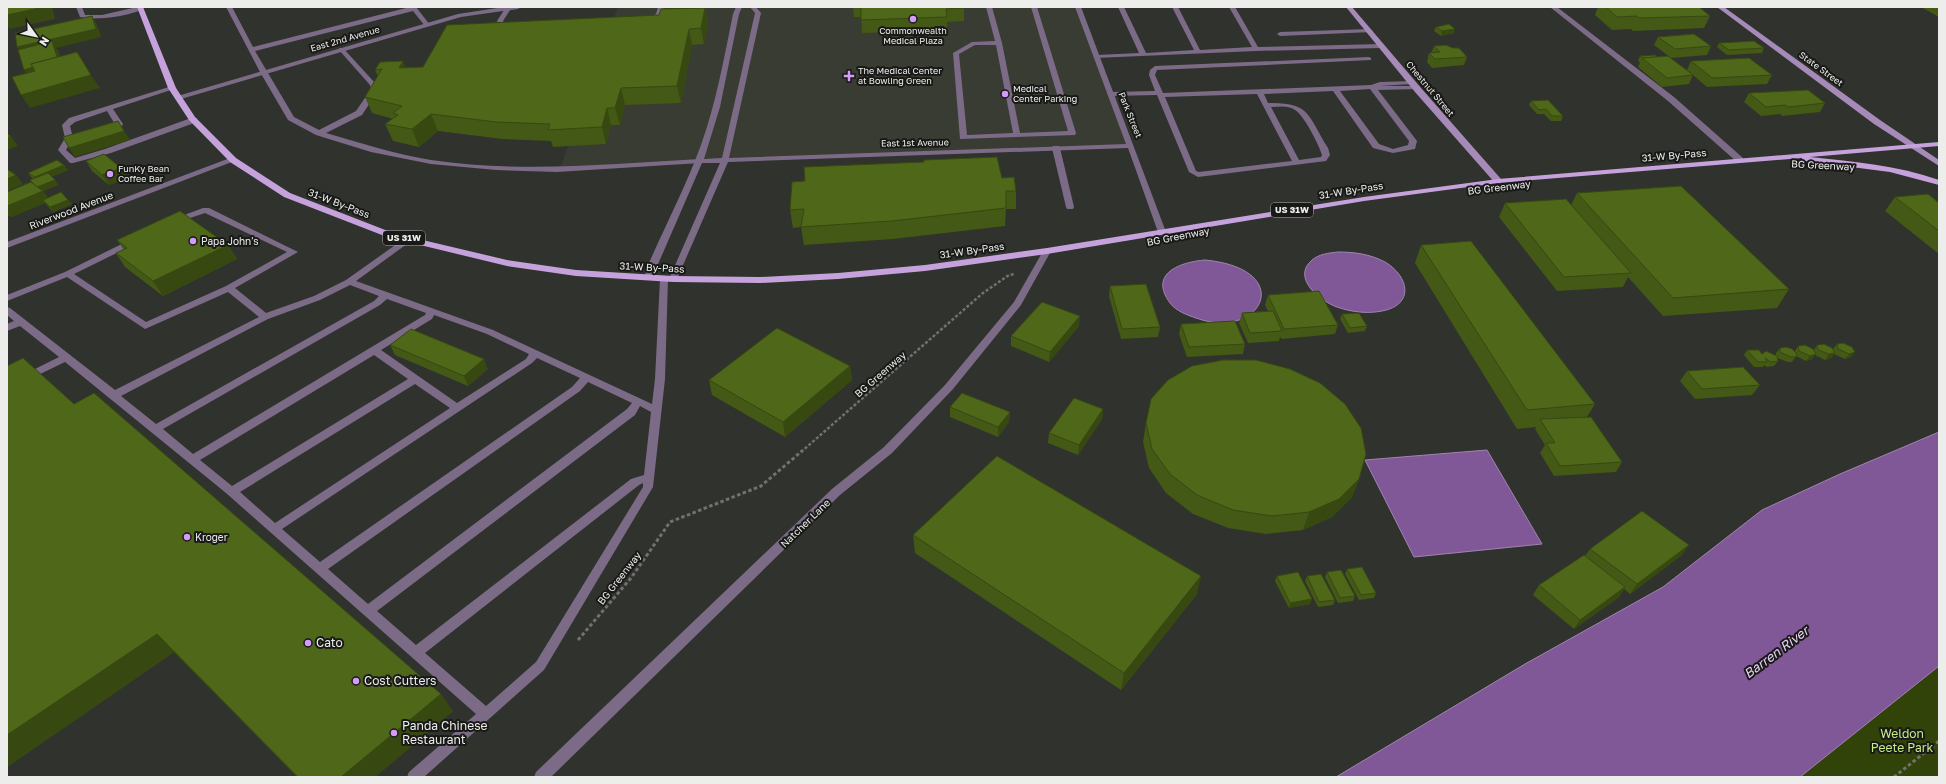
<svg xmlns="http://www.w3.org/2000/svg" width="1946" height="784" viewBox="0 0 1946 784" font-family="'Golos Text',sans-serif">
<rect width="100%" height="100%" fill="#30322e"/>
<polygon fill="#383c32" points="618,7 1079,7 1131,146 560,169"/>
<polygon fill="#324309" points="1939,666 1939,777 1800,777"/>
<g fill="#805797" stroke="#a184b0">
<path d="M 1338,252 C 1354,252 1370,254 1385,262 C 1409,276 1415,305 1382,311 C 1367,314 1351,312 1337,307 C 1320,301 1291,278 1312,260 C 1319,254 1329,253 1338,252 Z"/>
<path d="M 1205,260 C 1298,269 1262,342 1196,318 C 1187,315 1176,311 1170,303 C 1148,273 1181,262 1205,260 Z"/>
<polygon points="1939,432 1939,666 1800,777 1336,777 1525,664 1663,587 1762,510 1840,474"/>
<polygon points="1487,450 1542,544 1414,557 1365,460"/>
</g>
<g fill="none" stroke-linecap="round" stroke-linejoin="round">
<polyline stroke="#70726e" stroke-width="2.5" stroke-dasharray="3 2" stroke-linecap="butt" points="801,452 983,293 1009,275 1015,274"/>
<g stroke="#70726e" stroke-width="3" stroke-dasharray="3.5 2.5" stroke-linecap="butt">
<polyline points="578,640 631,578 670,522 761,486 802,451"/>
<polyline points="1894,777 1939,741"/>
</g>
<g fill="#7c6b87" fill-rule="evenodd">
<path d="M 76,7 L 82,7 L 85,15 L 102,15 L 137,7 L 144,8 C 133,16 94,21 80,17 Z"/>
<path d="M 226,7 L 232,7 L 253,47 L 410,7 L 416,7 L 430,25 L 429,26 L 425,26 L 413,11 L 255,51 L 294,117 L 319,130 L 356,111 L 371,89 L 370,85 L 339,50 L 339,48 L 343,48 L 375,83 L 379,89 L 362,115 L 326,133 C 360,143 395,154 431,160 C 520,173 610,164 700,159 L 704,161 L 700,163 L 557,172 L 496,170 L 431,164 L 371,152 L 316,135 L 288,120 L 260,72 Z"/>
<polygon points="506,7 512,7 503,21 504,24 514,26 514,28 501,27 498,25 497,21"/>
<polygon points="658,7 664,7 661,16 648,22 644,22 644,20 656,14"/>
<path d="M 986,7 L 992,7 L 1002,43 L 1020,133 L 1068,131 L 1031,7 L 1037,7 L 1076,133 L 1075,135 L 960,139 L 953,53 L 972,42 L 995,41 ZM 975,45 L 996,45 L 1013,133 L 967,135 L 959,54 Z"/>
<polygon points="1118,7 1124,7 1146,53 1194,50 1172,7 1178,7 1200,50 1252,47 1229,7 1235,7 1258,47 1381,44 1384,46 1381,48 1256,51 1095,58 1094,57 1097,55 1139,53"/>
<polygon points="1370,29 1373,31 1372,32 1280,36 1277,34 1280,32"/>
<path d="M 1369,57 L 1371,58 L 1371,60 L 1157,70 L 1155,75 L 1163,93 L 1371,85 L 1380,82 L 1414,81 L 1414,83 L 1412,84 L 1380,86 L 1416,86 L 1418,87 L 1418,89 L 1378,90 L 1417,141 L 1415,149 L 1393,153 L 1373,148 L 1333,91 L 1264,94 L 1268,103 C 1311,102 1308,116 1328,148 L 1330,155 L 1326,161 L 1198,177 L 1189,172 L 1157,95 L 1111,96 L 1107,94 L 1111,92 L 1155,91 L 1149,75 L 1150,70 L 1155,66 ZM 1370,89 L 1409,141 L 1408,145 L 1393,149 L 1379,144 L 1340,91 ZM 1257,94 L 1292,161 L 1199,172 L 1196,171 L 1165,97 ZM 1271,107 C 1279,107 1288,105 1295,110 C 1304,115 1319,145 1322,155 L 1321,157 L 1299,160 Z"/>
<polygon points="172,86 174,87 174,89 113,109 123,124 122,126 116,126 107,111 75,122 70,126 73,138 66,150 75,158 105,149 191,118 197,118 197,122 111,153 73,163 70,163 58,150 65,138 62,125 69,118"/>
<polygon points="1053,146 1059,146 1060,148 1074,207 1073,209 1067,209 1066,207 1052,148"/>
<path d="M 203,208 L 209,208 L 298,252 L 235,288 L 266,313 L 314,296 L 346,280 L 408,236 L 411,237 L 411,241 L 356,281 L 493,330 L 652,404 L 655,379 L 660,279 L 664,276 L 668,279 L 665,379 L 653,487 L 544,670 L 424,777 L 407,777 L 409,772 L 476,714 L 226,493 L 65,362 L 7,390 L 7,383 L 59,357 L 20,326 L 7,331 L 7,324 L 14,321 L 7,315 L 7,307 L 10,308 L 115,390 L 259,317 L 228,292 L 145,329 L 67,277 L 7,301 L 7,295 L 65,272 L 134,238 L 137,239 L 138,241 L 137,243 L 74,274 L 146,322 L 226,286 L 287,252 L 205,213 L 175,223 L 171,220 ZM 350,285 L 379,296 L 374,301 L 156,424 L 121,396 L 268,319 L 320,300 ZM 387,299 L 426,313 L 425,315 L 193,454 L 163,429 L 380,305 ZM 434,315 L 487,334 L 529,354 L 526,359 L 457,403 L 381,350 L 432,319 ZM 374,355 L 408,379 L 232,486 L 200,460 ZM 537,358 L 580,378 L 572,387 L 320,562 L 282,529 L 532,363 ZM 588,382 L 632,403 L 627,409 L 368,604 L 328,569 L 580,391 ZM 415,384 L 450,408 L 275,523 L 240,492 ZM 640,406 L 651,412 L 644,475 L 631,479 L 416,645 L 377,611 L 635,415 ZM 643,483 L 643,487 L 536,662 L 486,706 L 425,653 L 639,485 Z"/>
</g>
<g fill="#7c6b87" fill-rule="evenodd">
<polygon points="504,7 521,7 518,9 461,17 181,99 174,97 458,14"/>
<path d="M 736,7 L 742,7 L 739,14 L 720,107 L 704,159 L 722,158 L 755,13 L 750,7 L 756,7 L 761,13 L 729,158 L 1126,144 L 1075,7 L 1081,7 L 1166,232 L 1162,235 L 1158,232 L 1128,148 L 728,162 L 677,279 L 676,281 L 670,281 L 669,279 L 720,163 L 702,163 L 652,278 L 651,280 L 645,280 L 644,278 L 649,263 C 666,224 686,186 701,145 C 716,103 724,58 733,14 Z"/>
<polygon points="1550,7 1557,7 1674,97 1743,158 1743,162 1737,162 1668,101"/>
<polygon points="230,158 233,158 237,160 7,248 7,242"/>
<polygon points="1047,248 1051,251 1021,305 953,389 892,453 840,495 551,777 534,777 536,772 832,489 884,447 945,385 1014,302 1043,251"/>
</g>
<g fill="#a68ab8" fill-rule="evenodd">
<polygon points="1346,7 1352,7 1421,88 1501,179 1501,183 1495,183 1415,92"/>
<polygon points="1717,7 1724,7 1880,120 1939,160 1939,166 1874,124"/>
</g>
<path fill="#c6a2dd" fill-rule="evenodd" d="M 137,7 L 143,7 L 176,88 L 195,117 L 236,158 L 290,193 L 393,233 L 507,260 L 576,270 L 673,276 L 760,277 L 838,273 L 925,265 L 1047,248 L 1364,197 L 1498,179 L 1939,142 L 1939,146 L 1810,157 C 1854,162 1897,165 1939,180 L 1939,185 L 1890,172 L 1805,161 L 1802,161 L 1802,158 L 1498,183 L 1364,201 L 1047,254 L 925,271 L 838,279 L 760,283 L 673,282 L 576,276 L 507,266 L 387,237 L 284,197 L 230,162 L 189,120 L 168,88 Z"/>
</g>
<g fill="#435915">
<polygon points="853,7 964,7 964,21 947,22 947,30 862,33 861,17 854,17"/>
<polygon points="1598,7 1699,7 1710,16 1704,28 1633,31 1631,29 1612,30 1595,15"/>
<polygon points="1921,7 1939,7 1939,17"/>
<polygon points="705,8 708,23 704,44 692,45 681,103 625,105 620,125 611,125 606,144 553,147 551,141 502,139 438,131 419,147 393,141 385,124 393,119 372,113 365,97 378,76 375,70 423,67"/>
<polygon points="1436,27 1454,33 1441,36 1434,31"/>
<polygon points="1658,37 1711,46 1707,55 1671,58 1654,45"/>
<polygon points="1719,43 1764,48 1762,53 1727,55 1717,47"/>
<polygon points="1434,46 1467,57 1464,65 1432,68 1427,62 1429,53 1431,53"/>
<polygon points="1640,56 1657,57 1693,75 1689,84 1662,87 1638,67 1640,62 1638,61"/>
<polygon points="1691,61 1772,75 1767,84 1707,87 1687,70"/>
<polygon points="1749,93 1825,103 1820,112 1782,116 1780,114 1761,116 1744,102"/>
<polygon points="1531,101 1563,116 1561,121 1551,121 1544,114 1537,114 1529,105"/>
<polygon points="86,161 121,168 127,178 109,185 92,171"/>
<polygon points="924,162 1002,178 1016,191 1016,209 1006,209 1005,226 893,239 804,245 801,227 793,228 790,210 805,181"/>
<polygon points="64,165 68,170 51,177 55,180 58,185 43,191 48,198 68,200 72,204 53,212 45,203 11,217 7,214 7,192 32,183 30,180 34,179 31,177 28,173"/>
<polygon points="1577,193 1789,289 1777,308 1663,316 1628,277 1623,287 1557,291 1499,217 1505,203 1571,205"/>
<polygon points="1895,197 1939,203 1939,254 1885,211"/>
<polygon points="117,240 228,245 237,259 163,296 125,267 116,253 124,250"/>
<polygon points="1421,245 1595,404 1587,417 1622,462 1616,472 1554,476 1540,453 1545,445 1535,429 1536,427 1517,429 1415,263"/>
<polygon points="1110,286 1160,327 1158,337 1121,339 1109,296"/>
<polygon points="1268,295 1338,325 1335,334 1282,339 1280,337 1279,341 1248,343 1239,323 1242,313 1268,311 1265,305"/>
<polygon points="1342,314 1367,326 1365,331 1348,333 1340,319"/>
<polygon points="1181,324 1245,344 1243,354 1187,357 1179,334"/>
<polygon points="1079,326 1049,362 1011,346 1011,336"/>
<polygon points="1843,343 1851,357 1845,359 1834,354 1831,358 1825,360 1815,355 1812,359 1806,361 1796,356 1792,362 1788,362 1777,358 1778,361 1774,366 1767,367 1764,365 1763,367 1754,367 1744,355 1747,350 1762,354 1776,356 1776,353 1780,348 1795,351 1798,346 1814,350 1817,345 1833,349 1837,344"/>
<polygon points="390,345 488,369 468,386 395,355"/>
<polygon points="7,366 74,404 453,711 375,777 297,777 174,652 7,767"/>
<polygon points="850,366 852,380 785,437 712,395 709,380"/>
<polygon points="1687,371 1760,385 1752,395 1695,399 1680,381"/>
<polygon points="950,407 1010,412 1009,422 998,437 950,417"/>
<polygon points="1103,409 1102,419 1078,455 1048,443 1049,433"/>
<polygon points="1146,423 1359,479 1352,497 1332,517 1303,530 1266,534 1228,528 1193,514 1166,493 1149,468 1143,442"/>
<polygon points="913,535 1197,594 1121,690 915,553"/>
<polygon points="1590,549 1682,555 1630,594 1624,589 1619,597 1574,629 1533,595 1539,585 1585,556"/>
<polygon points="1347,569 1376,593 1374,598 1359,600 1345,574"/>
<polygon points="1327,572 1355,596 1353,601 1338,603 1325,577"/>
<polygon points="1277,576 1312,599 1310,604 1289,608 1275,581"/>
<polygon points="1307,576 1335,600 1333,605 1318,607 1305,581"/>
</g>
<g fill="#374811">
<polygon points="44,7 52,7 55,19 10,29 7,24 7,15"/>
<polygon points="705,8 708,23 704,44 701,28"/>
<polygon points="92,16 97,25 101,37 56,48 58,50 64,70 30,78 24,70 23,55 17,47"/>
<polygon points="689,29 692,45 681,103 677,86"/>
<polygon points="1455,29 1454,33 1441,36 1442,31"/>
<polygon points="403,61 409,78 399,68"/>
<polygon points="91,75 100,88 30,108 21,95"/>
<polygon points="621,88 625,105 620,125 615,108"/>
<polygon points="607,108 611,125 606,144 602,127"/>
<polygon points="431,114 438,131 419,147 412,129"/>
<polygon points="118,121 130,140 75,157 69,148"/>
<polygon points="11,136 18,146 7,150 7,138"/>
<polygon points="64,165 68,170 38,182 35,177"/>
<polygon points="121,168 127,178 109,185 102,175"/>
<polygon points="16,175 23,184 7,191 7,179"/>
<polygon points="55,180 58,185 40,192 37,187"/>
<polygon points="43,191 50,201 43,200 45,203 11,217 7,212 7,206"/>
<polygon points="68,200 72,204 53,212 50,207"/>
<polygon points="228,245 237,259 163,296 153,281"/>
<polygon points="1080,316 1079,326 1049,362 1050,352"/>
<polygon points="1855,352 1851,357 1845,359 1849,354"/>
<polygon points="1835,353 1831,358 1825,360 1829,354"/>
<polygon points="1816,354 1812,359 1806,361 1810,356"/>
<polygon points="484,359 488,369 468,386 464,376"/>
<polygon points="850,366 852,380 785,437 783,422"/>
<polygon points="1103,409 1102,419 1078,455 1079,445"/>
<polygon points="1010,412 1009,422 998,437 998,427"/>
<polygon points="1359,479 1352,497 1332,517 1303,530 1309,512"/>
<polygon points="1689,545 1682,555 1630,594 1637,584"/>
<polygon points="1201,576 1197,594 1121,690 1124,673"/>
<polygon points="1625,587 1619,597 1574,629 1580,620"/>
<polygon points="1312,599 1310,604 1289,608 1290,603"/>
<polygon points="157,634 174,652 7,767 7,735"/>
<polygon points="441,694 453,711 375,777 341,777"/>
</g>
<g fill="#4e6718" stroke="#374811">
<polygon points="7,7 44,7 7,15"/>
<polygon points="861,7 964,7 964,8 946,9 947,17 861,20"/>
<polygon points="1606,7 1699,7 1710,16 1639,18 1637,16 1617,17"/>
<polygon points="705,8 701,28 689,29 677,86 621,88 615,108 607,108 602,127 548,130 550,124 496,122 431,114 412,129 385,124 398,115 393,113 402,106 365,97 382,69 375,70 380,62 403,61 399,68 423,67 447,25 659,15 661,9"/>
<polygon points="92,16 96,29 17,47 15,33"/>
<polygon points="1449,24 1455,29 1442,31 1436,27"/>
<polygon points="1694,34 1711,46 1675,49 1658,37"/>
<polygon points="52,41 57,57 31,64 33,67 24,70 18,50"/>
<polygon points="1754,41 1764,48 1729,50 1719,43"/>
<polygon points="1446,45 1453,48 1459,48 1467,57 1435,59 1429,53 1440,52 1434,46"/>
<polygon points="77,52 91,75 21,95 12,77 35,71 31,64"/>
<polygon points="1655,55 1657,57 1643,58 1640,56"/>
<polygon points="1668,56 1693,75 1667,78 1642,58"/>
<polygon points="1749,58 1772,75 1712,78 1691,61"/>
<polygon points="1808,90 1825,103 1788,107 1785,105 1766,107 1749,93"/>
<polygon points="1548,100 1563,116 1552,116 1546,109 1539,110 1531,101"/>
<polygon points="118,121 124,131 69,148 63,137"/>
<polygon points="7,134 11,136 7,138"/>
<polygon points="104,154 121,168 102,175 86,161"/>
<polygon points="997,157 1002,178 1014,177 1016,191 1006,191 1006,208 892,221 801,227 804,209 790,210 792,182 805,181 804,167 924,162 924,160"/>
<polygon points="57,160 64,165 35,177 28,173"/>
<polygon points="7,169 16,175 7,179"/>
<polygon points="48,173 55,180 37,187 30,180"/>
<polygon points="31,182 43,191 7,206 7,192"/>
<polygon points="1681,186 1789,289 1673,298 1577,193"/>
<polygon points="61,192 68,200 50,207 43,200"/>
<polygon points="1928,194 1939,203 1939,231 1895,197"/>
<polygon points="1566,199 1631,273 1564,277 1505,203"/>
<polygon points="180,211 228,245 153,281 116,253 127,248 117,240"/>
<polygon points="1471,241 1595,404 1527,410 1421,245"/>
<polygon points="1146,284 1160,327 1122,329 1110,286"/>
<polygon points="1319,291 1338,325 1284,329 1268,295"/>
<polygon points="1042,302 1080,316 1050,352 1011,336"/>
<polygon points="1273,311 1282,331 1250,333 1242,313"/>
<polygon points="1359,313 1367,326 1350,328 1342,314"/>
<polygon points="1235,321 1245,344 1189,347 1181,324"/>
<polygon points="777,328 850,366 783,422 709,380"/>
<polygon points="411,329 484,359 464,376 390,345"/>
<polygon points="1843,343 1852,347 1855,352 1849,354 1838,349 1837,344"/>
<polygon points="1824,344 1832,348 1835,353 1829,354 1818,350 1817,345"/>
<polygon points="1805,345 1813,349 1816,354 1810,356 1799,351 1798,346"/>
<polygon points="1786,347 1792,349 1797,354 1796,357 1791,357 1780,352 1780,348"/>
<polygon points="1747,350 1759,350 1762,354 1766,351 1777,356 1778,361 1771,362 1765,358 1767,362 1758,362"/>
<polygon points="23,358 74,404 94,393 441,694 341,777 298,777 157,634 7,735 7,366"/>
<polygon points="1223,360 1256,360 1290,369 1320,383 1345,404 1361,428 1366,454 1359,479 1339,499 1309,512 1272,516 1233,510 1197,495 1170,474 1152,449 1146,423 1151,399 1168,380 1192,366"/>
<polygon points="1743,367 1760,385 1702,389 1687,371"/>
<polygon points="962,393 1010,412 998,427 950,407"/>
<polygon points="1074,398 1103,409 1079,445 1049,433"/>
<polygon points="1591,417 1622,462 1560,466 1546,443 1555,443 1540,419"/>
<polygon points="997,456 1201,576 1124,673 913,535"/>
<polygon points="1642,511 1689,545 1637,584 1590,549"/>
<polygon points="1584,555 1625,587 1580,620 1539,585"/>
<polygon points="1362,567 1376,593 1361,595 1347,569"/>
<polygon points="1341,570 1355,596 1340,598 1327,572"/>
<polygon points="1298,572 1312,599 1290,603 1277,576"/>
<polygon points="1321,574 1335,600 1319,602 1307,576"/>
</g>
<g fill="#d69bfa" stroke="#191a18" stroke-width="1.5">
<circle cx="913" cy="19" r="4"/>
<path d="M847 70h4v4h4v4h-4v4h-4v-4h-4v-4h4z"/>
<circle cx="1005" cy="94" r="4"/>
<circle cx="110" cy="174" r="4"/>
<circle cx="193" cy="241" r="4"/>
<circle cx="187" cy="537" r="4"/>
<circle cx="308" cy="643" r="4"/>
<circle cx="356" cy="681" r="4"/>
<circle cx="394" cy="733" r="4"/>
</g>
<g text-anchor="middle" stroke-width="4" stroke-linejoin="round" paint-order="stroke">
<g font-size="9" fill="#edeeeb" stroke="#191a18" text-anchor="start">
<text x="913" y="34" text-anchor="middle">Commonwealth<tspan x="913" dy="10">Medical Plaza</tspan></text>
<text x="858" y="74">The Medical Center<tspan x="858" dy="10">at Bowling Green</tspan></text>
<text x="1013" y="92">Medical<tspan x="1013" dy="10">Center Parking</tspan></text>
<text x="118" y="172">FunKy Bean<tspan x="118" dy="10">Coffee Bar</tspan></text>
</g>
<g font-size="9" fill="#edeeeb" stroke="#191a18">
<text transform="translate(345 39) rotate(-16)" y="3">East 2nd Avenue</text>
<text transform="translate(1821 69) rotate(36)" y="3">State Street</text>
<text transform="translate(1430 89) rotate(50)" y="3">Chestnut Street</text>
<text transform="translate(1130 115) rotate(68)" y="3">Park Street</text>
<text transform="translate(915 143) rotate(-1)" y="3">East 1st Avenue</text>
</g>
<g fill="#191a18" stroke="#adaeac" stroke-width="1">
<rect x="1271" y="203" width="42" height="14" rx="3"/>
<rect x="383" y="231" width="42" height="14" rx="3"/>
</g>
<g font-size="9" font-weight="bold" fill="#edeeeb">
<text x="1292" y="213">US 31W</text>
<text x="404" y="241">US 31W</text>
</g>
<g font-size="10" fill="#edeeeb" stroke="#191a18">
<text transform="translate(1674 155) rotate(-5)" y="4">31-W By-Pass</text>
<text transform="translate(1823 165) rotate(3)" y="4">BG Greenway</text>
<text transform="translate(1499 187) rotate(-7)" y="4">BG Greenway</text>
<text transform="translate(1351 190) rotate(-9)" y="4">31-W By-Pass</text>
<text transform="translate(339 203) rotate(21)" y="4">31-W By-Pass</text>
<text transform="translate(71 210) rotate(-21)" y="4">Riverwood Avenue</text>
<text transform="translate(1178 236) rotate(-11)" y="4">BG Greenway</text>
<text transform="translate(972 250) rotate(-8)" y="4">31-W By-Pass</text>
<text transform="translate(652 267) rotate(3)" y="4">31-W By-Pass</text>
<text transform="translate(880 374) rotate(-41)" y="4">BG Greenway</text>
<text transform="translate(805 523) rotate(-44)" y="4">Natcher Lane</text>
<text transform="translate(619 578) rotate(-52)" y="4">BG Greenway</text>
</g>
<g font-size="10" fill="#edeeeb" stroke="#191a18" text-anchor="start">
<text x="201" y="245">Papa John's</text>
<text x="195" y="541">Kroger</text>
</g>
<g font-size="12" fill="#edeeeb" stroke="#191a18" text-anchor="start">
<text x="316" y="647">Cato</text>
<text x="364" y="685">Cost Cutters</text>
<text x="402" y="730">Panda Chinese<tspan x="402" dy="14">Restaurant</tspan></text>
</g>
<g font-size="12" fill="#c6ec84" stroke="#191a18">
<text x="1902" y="738">Weldon<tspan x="1902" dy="14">Peete Park</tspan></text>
</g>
<g font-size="13" font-style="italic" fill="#e9d2f7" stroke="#191a18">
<text transform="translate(1776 652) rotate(-37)" y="5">Barren River</text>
</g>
</g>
<rect width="1946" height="784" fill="none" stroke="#edeeeb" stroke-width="16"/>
<g transform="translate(36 36) rotate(123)" stroke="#191a18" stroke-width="3" paint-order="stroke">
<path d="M0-3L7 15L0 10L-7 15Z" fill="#edeeeb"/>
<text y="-6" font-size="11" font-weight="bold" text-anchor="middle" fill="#edeeeb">N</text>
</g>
</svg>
